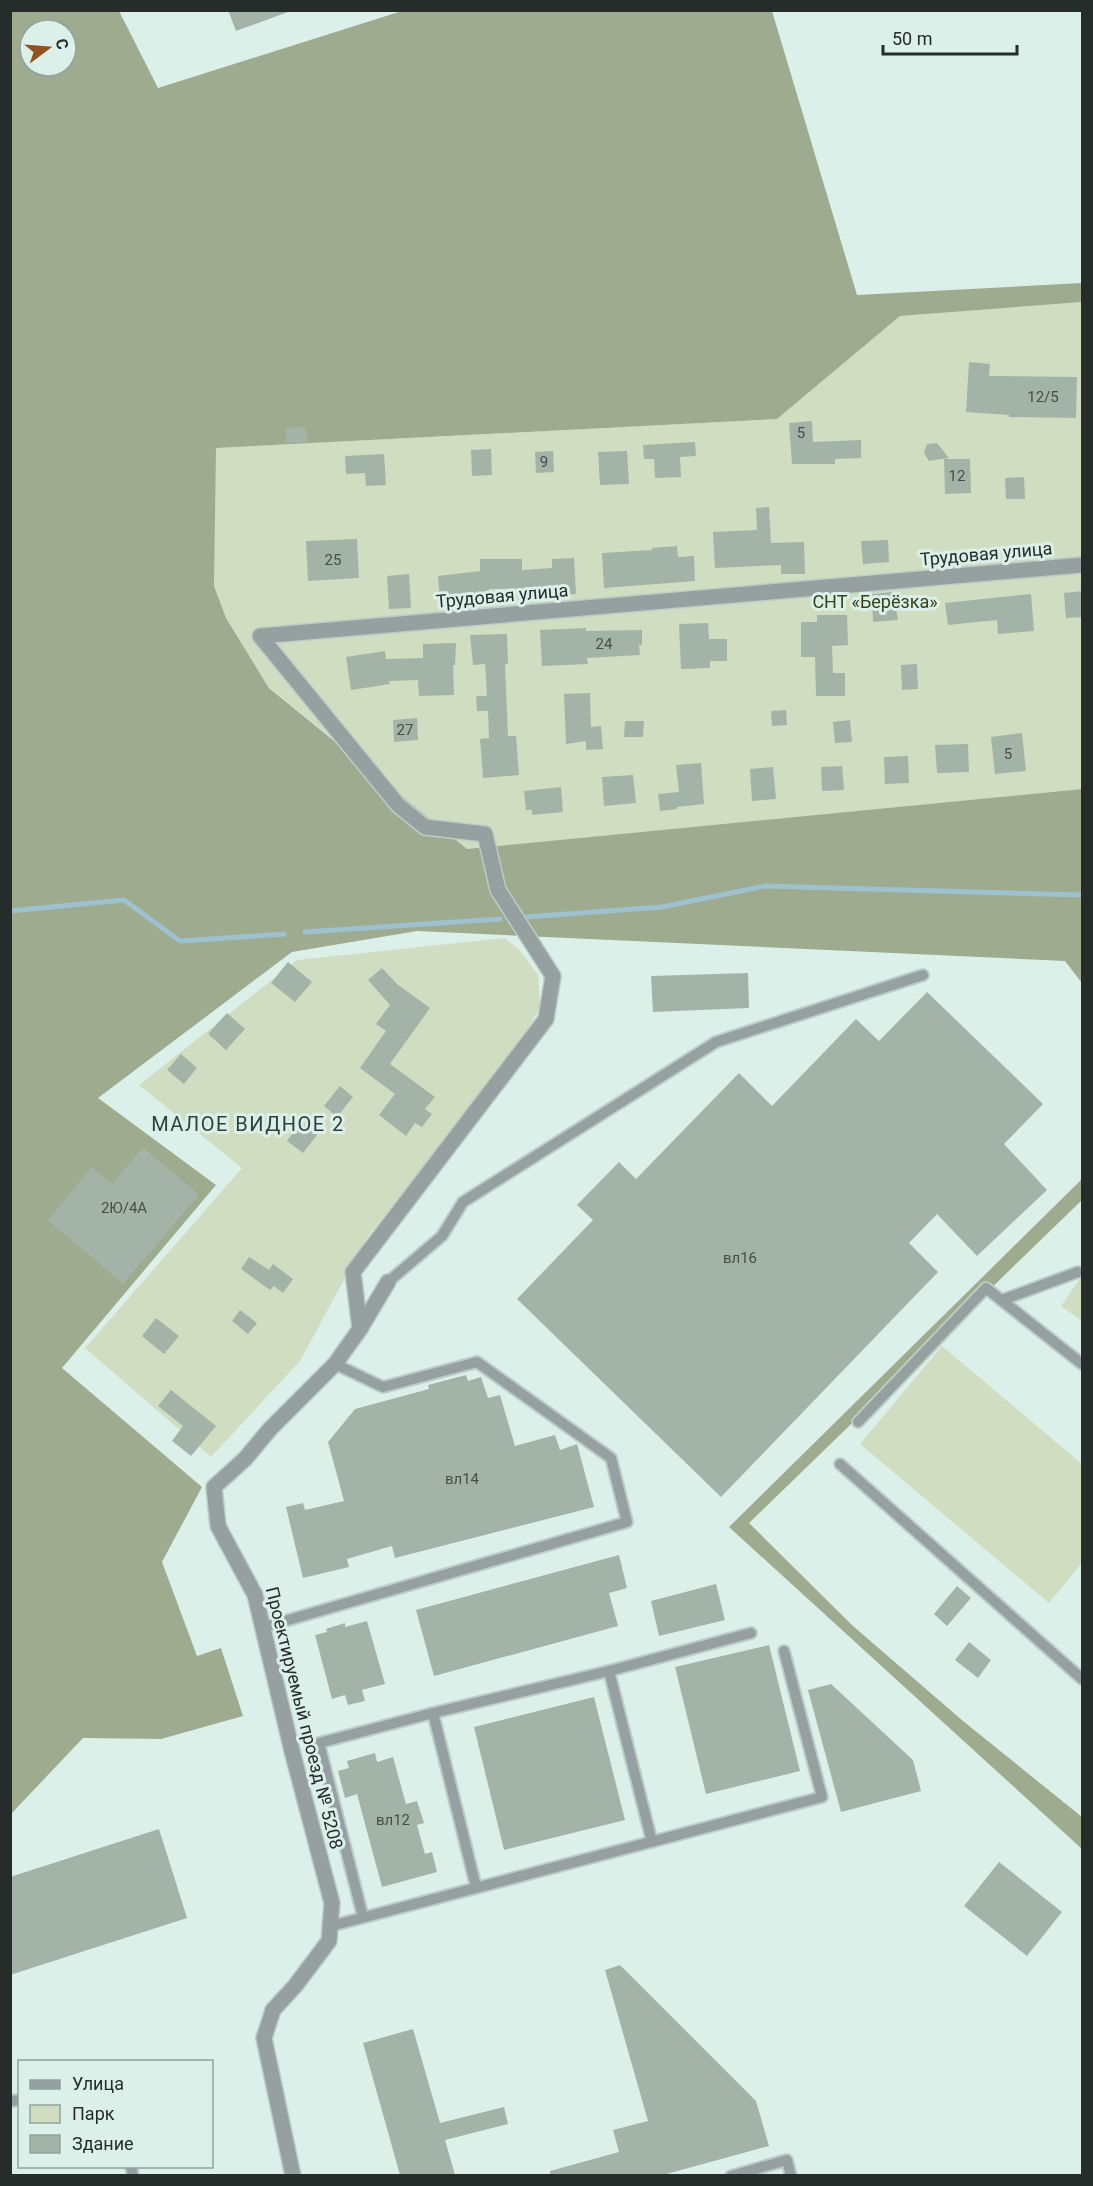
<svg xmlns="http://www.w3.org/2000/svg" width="1093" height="2186" viewBox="0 0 1093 2186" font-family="Roboto,sans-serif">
<rect width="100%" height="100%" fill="#dcf0ea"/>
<g fill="#d1ddc1">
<polygon points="1082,302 1082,789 467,849 269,687 226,618 214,586 215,448 777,419 900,316"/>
<polygon points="504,938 519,949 538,975 540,1008 502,1071 367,1237 300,1361 211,1457 85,1348 242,1168 139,1085 297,960"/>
<polygon points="1082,1276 1082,1321 1061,1306"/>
<polygon points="942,1346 1082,1464 1082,1563 1049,1603 860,1444"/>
</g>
<g fill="#9fab8f" fill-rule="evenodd">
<path d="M 11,11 L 119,11 L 158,88 L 402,11 L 772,11 L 857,295 L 1082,283 L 1082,302 L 900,316 L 777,419 L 216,448 L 214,586 L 226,618 L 269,688 L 467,849 L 1082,789 L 1082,983 L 1065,961 L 417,931 L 292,952 L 98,1098 L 216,1185 L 62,1368 L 202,1487 L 162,1562 L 197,1656 L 221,1648 L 243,1716 L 161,1739 L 83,1738 L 11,1814 ZM 30,30 L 66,30 L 66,66 L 30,66 Z"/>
<polygon points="1082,1179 1082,1200 749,1523 853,1626 963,1721 1082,1817 1082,1849 729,1527"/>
</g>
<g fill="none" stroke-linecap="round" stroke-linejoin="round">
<g stroke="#9ec1cf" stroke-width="5">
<polyline points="10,911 124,900 180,941 284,934"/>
<polyline points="526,917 662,907 765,886 1082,895"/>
<polyline points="305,932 500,919"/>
</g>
</g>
<g fill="#a4b3a7">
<polygon points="228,10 288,10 288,12 236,31"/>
<polygon points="969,362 990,364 989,376 1077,377 1076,418 1009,417 1009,415 966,412"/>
<polygon points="812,421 813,442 861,440 861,458 835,459 835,464 792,464 789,423"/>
<polygon points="306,426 307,442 286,443 286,428"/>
<polygon points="695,442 696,456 680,457 681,477 655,478 654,459 644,459 643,445"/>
<polygon points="937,443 949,458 929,461 924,453 927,444"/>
<polygon points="491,449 492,475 472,476 471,450"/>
<polygon points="553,451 554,472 536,473 535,452"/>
<polygon points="627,451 629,484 600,485 598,452"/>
<polygon points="384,454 386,485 366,486 365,473 346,474 345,456"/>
<polygon points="944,459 970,459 971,493 945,494"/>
<polygon points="1024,477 1025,499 1006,499 1005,478"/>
<polygon points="769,507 771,543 804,542 805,574 781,574 781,565 715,568 713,532 757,530 756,508"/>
<polygon points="357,539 359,578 308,581 306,541"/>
<polygon points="888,540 889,562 863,564 861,541"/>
<polygon points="677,546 678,557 694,556 695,581 604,588 602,553 652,550 652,548"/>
<polygon points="574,558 576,594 546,596 546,588 489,589 489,596 440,601 438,576 480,571 480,559 522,559 522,570 552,568 552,559"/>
<polygon points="409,574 411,608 389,609 387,576"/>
<polygon points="1083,591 1083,617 1066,618 1064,593"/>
<polygon points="893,592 898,620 873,622 872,594"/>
<polygon points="1031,594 1034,631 998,634 997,620 948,625 945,603"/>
<polygon points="817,615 847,615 848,645 832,646 833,673 845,673 845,696 816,696 815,657 801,657 801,622 817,622"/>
<polygon points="708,623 709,639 727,639 727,661 710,661 710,668 681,669 679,624"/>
<polygon points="586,628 586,631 642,630 642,645 639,645 640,655 587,658 588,664 542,666 540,630"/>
<polygon points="507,634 508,664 505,664 508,736 516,736 519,775 483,778 480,739 489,738 488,711 477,711 476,696 487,696 485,664 473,665 470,635"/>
<polygon points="456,643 455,665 453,665 454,695 419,696 418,680 389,681 390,684 351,690 346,657 385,651 386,659 423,658 423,644"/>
<polygon points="917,664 918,689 902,690 901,665"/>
<polygon points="590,693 591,727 601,726 603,749 586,750 586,741 566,744 564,694"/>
<polygon points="786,710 787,725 772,726 771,711"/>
<polygon points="417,718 418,740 394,742 393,720"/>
<polygon points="850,720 852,742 835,743 833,722"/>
<polygon points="625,721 644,721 643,737 624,737"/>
<polygon points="1022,733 1026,771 995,774 991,737"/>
<polygon points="968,744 969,772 937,773 935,745"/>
<polygon points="908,756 909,783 885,784 884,757"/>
<polygon points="701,763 704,804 677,807 677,809 660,811 658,794 679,792 676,765"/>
<polygon points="842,766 844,790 822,791 821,767"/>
<polygon points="773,767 776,799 752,801 750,769"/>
<polygon points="633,775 636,803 604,806 602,777"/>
<polygon points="561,787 563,812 532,815 532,810 526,810 524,791"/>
<polygon points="288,962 312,982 295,1002 271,983"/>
<polygon points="382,968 397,984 430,1008 390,1064 435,1097 425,1109 432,1114 422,1127 415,1123 406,1136 379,1115 395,1094 360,1068 386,1031 376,1024 390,1005 368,980"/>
<polygon points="748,973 749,1008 653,1012 651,976"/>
<polygon points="927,992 1043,1104 1004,1144 1047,1190 977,1256 937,1214 909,1243 938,1272 721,1497 517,1299 593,1220 577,1205 619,1162 636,1179 739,1073 772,1106 856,1019 879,1041"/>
<polygon points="227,1013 245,1029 226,1050 208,1034"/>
<polygon points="181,1054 197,1068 184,1084 167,1070"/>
<polygon points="340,1086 353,1097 337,1117 324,1106"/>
<polygon points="301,1122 317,1135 303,1153 287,1141"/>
<polygon points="143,1147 199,1195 123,1284 48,1220 92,1167 112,1184"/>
<polygon points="249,1257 269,1270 273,1264 293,1279 283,1293 274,1286 270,1290 241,1269"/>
<polygon points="240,1310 257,1323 248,1334 232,1321"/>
<polygon points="156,1318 179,1336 164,1354 142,1336"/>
<polygon points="466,1375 468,1381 481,1377 488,1398 500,1395 515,1446 555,1435 560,1450 577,1444 594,1507 395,1558 392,1546 347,1559 349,1567 303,1578 286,1507 303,1503 305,1510 344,1501 328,1442 355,1409 429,1389 428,1385"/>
<polygon points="171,1390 216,1426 191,1456 172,1441 183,1426 158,1406"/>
<polygon points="619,1555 627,1588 609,1593 618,1626 434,1676 416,1610"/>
<polygon points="716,1584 725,1620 659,1636 651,1601"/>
<polygon points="957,1586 971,1598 947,1626 934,1614"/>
<polygon points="367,1621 385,1684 362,1690 365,1701 348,1705 345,1695 332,1699 315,1635 327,1632 326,1629 345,1623 345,1627"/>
<polygon points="969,1642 991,1660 978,1678 955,1660"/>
<polygon points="769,1645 800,1771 706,1794 675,1667"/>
<polygon points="831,1684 913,1760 921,1791 841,1812 808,1690"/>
<polygon points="594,1697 625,1820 504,1850 474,1727"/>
<polygon points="375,1753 377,1762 393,1757 406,1804 417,1801 424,1823 417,1825 425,1854 432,1852 437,1872 382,1887 357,1794 345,1798 338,1771 349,1768 347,1761"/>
<polygon points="159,1829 187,1918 10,1975 10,1877"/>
<polygon points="999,1862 1062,1912 1027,1956 964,1906"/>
<polygon points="620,1965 756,2101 769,2146 663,2175 550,2175 550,2171 619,2152 613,2130 648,2121 605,1970"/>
<polygon points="413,2029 440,2123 504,2107 508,2124 445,2140 455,2175 400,2175 363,2043"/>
</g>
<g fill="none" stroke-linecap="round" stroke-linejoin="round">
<defs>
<g id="service">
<polyline points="388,1282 442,1236 463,1202 716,1042 923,975"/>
<polyline points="1002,1300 1078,1272"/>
<polyline points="858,1422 986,1288 1082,1364"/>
<polyline points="840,1464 1082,1679"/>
<polyline points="264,1627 627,1522 611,1458 477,1362 383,1387 335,1364"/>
<polyline points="609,1671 751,1633"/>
<polyline points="433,1713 609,1671 652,1842"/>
<polyline points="363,1917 319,1743 433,1713 476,1887"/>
<polyline points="331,1926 822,1797 784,1651"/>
<polyline points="10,2101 20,2100"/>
<polyline points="131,2166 133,2176"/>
<polyline points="731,2176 787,2160 791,2176"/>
</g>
<g id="minor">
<polyline points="360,1329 353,1272 546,1019 553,976 498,890 485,834 425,827 398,805 260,636 1082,565"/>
<polyline points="293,2176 264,2038 273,2010 295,1986 329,1941 332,1903 292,1751 255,1595 218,1526 214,1487 245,1459 270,1429 335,1364 360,1329 388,1282"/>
</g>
</defs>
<use href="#service" stroke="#bbcdc7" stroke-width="14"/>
<use href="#minor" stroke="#bbcdc7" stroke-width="18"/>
<use href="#service" stroke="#97a0a1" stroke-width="10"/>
<use href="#minor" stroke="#97a0a1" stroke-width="15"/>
</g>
<g text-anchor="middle" stroke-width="6" stroke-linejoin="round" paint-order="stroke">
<g font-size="15" fill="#454e49">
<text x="1043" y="402">12/5</text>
<text x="801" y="438">5</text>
<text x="544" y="467">9</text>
<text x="957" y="481">12</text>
<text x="333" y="565">25</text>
<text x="604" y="649">24</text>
<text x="405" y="735">27</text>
<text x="1008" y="759">5</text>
<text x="124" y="1213">2Ю/4А</text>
<text x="740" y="1263">вл16</text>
<text x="462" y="1484">вл14</text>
<text x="393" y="1825">вл12</text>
</g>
<g font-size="18" fill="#252c2a" stroke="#dcf0ea">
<text transform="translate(986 554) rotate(-5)" y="6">Трудовая улица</text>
<text transform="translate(502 596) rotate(-5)" y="6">Трудовая улица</text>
<text transform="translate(304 1718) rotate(76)" y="6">Проектируемый проезд № 5208</text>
</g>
<g font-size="18" fill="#334416" stroke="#dcf0ea">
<text x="875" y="608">СНТ «Берёзка»</text>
</g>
<g font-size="20" letter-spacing="1.5" fill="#2f403b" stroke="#dcf0ea">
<text x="248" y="1131">МАЛОЕ ВИДНОЕ 2</text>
</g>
</g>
<rect width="1093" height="2186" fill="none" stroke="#252c2a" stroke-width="24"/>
<rect x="18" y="2060" width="195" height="108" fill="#dcf0ea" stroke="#93a29d" stroke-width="1.5"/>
<rect x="30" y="2080" width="30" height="9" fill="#97a0a1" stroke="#93a29d" stroke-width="1.5"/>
<text x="72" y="2090" font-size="18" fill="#252c2a">Улица</text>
<rect x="30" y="2105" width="30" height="18" fill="#d1ddc1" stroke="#93a29d" stroke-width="1.5"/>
<text x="72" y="2120" font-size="18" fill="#252c2a">Парк</text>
<rect x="30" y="2135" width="30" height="18" fill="#a4b3a7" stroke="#93a29d" stroke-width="1.5"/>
<text x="72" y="2150" font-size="18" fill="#252c2a">Здание</text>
<g transform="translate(48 48) rotate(74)"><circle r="28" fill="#dcf0ea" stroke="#93a29d" stroke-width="1.5"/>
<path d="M0-4.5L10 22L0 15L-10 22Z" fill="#93511f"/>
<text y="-9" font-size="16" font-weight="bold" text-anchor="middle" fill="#252c2a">С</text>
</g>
<path d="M883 45v9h134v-9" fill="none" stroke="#252c2a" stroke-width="3"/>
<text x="892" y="45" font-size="18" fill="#252c2a" stroke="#dcf0ea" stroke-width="4.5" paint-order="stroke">50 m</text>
</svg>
